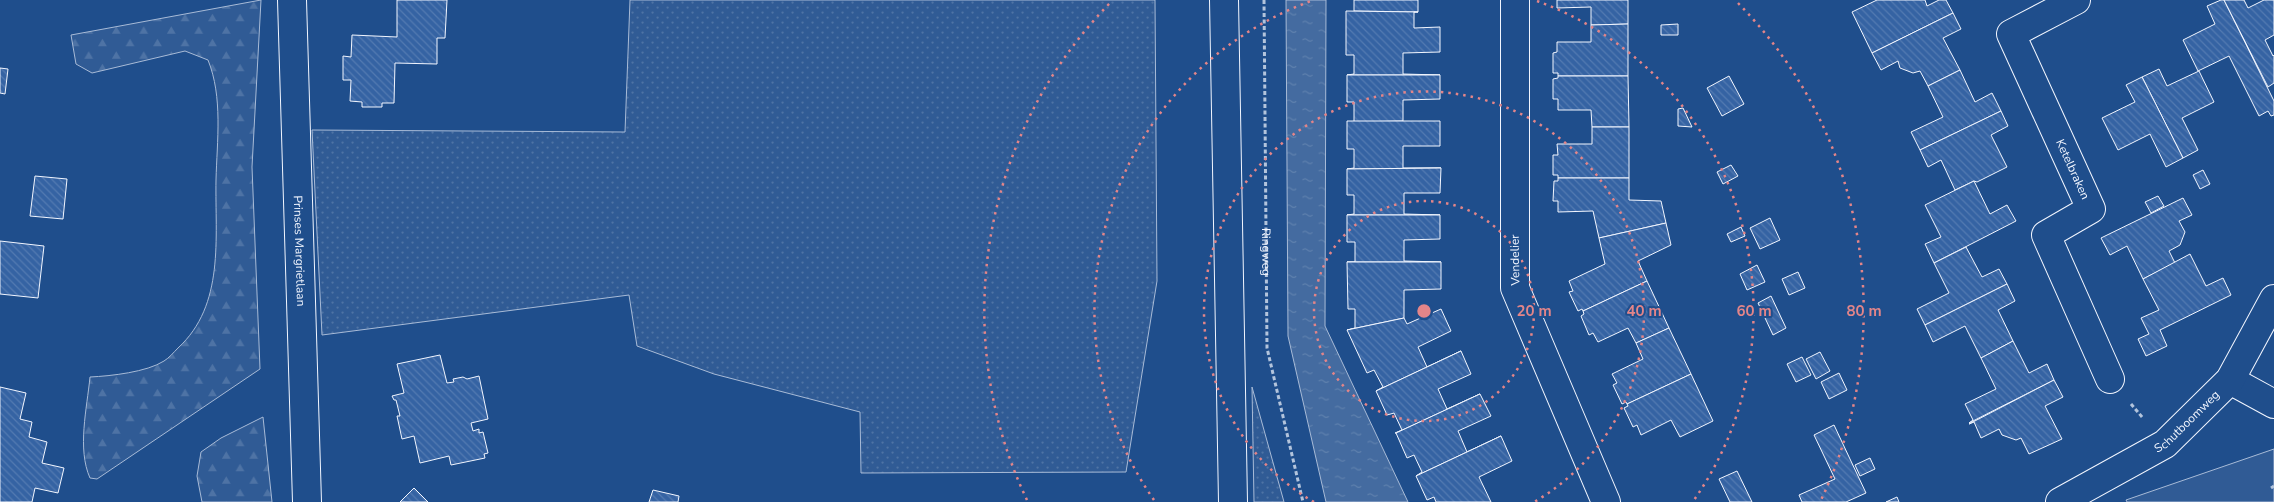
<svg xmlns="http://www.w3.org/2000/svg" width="2274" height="502" viewBox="0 0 2274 502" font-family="'Nunito Sans',sans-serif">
<defs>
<pattern id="grass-dots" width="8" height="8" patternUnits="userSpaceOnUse" patternTransform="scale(1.25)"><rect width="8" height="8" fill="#305b95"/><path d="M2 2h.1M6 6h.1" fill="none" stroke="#4e73a5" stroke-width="1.8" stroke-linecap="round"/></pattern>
<pattern id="forest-firs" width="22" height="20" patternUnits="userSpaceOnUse" patternTransform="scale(1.25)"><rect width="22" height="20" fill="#305b95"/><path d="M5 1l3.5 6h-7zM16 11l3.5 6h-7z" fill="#4e73a5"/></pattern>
<pattern id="water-ripples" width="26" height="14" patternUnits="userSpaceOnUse" patternTransform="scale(1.25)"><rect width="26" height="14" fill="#446ba0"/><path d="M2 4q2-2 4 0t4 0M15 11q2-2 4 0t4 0" fill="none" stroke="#5f81ae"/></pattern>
<pattern id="building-back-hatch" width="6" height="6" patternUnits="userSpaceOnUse" patternTransform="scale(1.25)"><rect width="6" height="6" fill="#3563a3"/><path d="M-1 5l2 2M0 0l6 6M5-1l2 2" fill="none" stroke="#537ab1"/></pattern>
</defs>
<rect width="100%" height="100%" fill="#1f4e8c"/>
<g fill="url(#grass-dots)" stroke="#a8bbd7">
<polygon points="630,0 1155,0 1157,281 1126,472 861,473 860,412 714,374 637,346 629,295 322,335 312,130 625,132"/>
<polygon points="1252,387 1284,502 1254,502"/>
</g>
<g fill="url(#forest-firs)" stroke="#a8bbd7">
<path d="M 261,0 L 252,167 L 260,369 L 97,479 L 90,478 C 77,449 87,408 90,377 C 111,376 147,372 164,361 C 169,358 174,352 178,348 C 225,305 215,238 216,180 C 217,141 223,97 208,60 L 185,51 L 92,73 L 76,64 L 71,35 Z"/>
<polygon points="263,417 272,502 202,502 197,476 201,452 221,438"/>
</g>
<polygon fill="#305b95" stroke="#a8bbd7" points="2274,449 2274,502 2127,502 2126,500"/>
<polygon fill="url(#water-ripples)" stroke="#a8bbd7" points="1286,0 1326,0 1325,326 1408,502 1326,502 1288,336"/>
<g fill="url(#building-back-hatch)" stroke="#f2f6ff">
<polygon points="397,0 447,0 445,38 437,38 437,64 395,63 394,103 382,103 382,107 362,107 362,102 350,101 351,80 343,80 343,56 351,57 352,35 397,37"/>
<polygon points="1354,0 1418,0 1418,12 1354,11"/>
<polygon points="1557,0 1628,0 1628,24 1591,25 1591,7 1557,8"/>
<polygon points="1877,0 1925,0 1927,6 1939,0 1946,0 1953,13 1872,53 1852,12"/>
<polygon points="2221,0 2224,0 2274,101 2274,115 2271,116 2268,111 2259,116 2229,56 2198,71 2183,40 2215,24 2207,6"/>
<polygon points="2224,0 2244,0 2248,8 2264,0 2274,0 2274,35 2265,40 2273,56 2274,55 2274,83 2268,87"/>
<polygon points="1346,11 1418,12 1414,12 1414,28 1440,27 1440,52 1403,53 1403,74 1440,75 1347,75 1354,74 1354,55 1346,55"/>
<polygon points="1953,13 1961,29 1943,38 1960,70 1928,86 1920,71 1913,73 1900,68 1898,61 1881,70 1872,53"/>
<polygon points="1628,24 1628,76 1558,76 1558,73 1553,73 1553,53 1557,52 1557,42 1591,42 1591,25"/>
<polygon points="1678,24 1678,35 1661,35 1661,25"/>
<polygon points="0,68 8,69 5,94 0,93"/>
<polygon points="2159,69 2167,86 2199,71 2214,102 2182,118 2198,150 2183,158 2142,77"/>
<polygon points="1960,70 1975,102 1992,93 2001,111 1920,150 1911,132 1943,117 1928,86"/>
<polygon points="1347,75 1440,75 1440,99 1403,100 1403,121 1354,122 1354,102 1347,102"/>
<polygon points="1558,76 1628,76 1629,127 1592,127 1591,110 1558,110 1558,99 1553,99 1553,79 1558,78"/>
<polygon points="1729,76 1744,104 1722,116 1707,88"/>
<polygon points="2142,77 2183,158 2166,167 2150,134 2118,150 2102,118 2135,102 2126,85"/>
<polygon points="1683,108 1692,127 1678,126 1678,109"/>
<polygon points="2001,111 2008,126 1991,135 2007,167 1977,182 1974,181 1955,190 1941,160 1928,167 1920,150"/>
<polygon points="1347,121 1440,121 1440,146 1403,146 1403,168 1441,168 1347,169 1354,168 1354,149 1347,149"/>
<polygon points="1592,127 1629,127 1629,178 1558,178 1558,175 1553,175 1553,155 1558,155 1557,144 1592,144"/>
<polygon points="1731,165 1738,176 1723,184 1717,172"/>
<polygon points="1441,168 1440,193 1404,193 1404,214 1440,215 1347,215 1354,214 1354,195 1347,195 1347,169"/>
<polygon points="2203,170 2210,184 2200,189 2193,175"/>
<polygon points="35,176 67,179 63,219 30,216"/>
<polygon points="1558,178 1629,178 1629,200 1661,201 1666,223 1599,238 1593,211 1558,212 1558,201 1553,201 1554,181 1558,181"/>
<polygon points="1974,181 1990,214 2007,205 2016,221 1934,263 1925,244 1941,237 1925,205"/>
<polygon points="2158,196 2164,206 2151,213 2145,202"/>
<polygon points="2183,198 2192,215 2179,221 2185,232 2180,245 2169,251 2175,263 2143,279 2127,246 2110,255 2101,238"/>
<polygon points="1347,215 1440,215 1440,239 1404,240 1404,261 1441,262 1347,262 1355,262 1355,242 1347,242"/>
<polygon points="1770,218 1780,240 1760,249 1750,228"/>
<polygon points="1666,223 1671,245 1638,261 1647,281 1583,311 1582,309 1578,311 1569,292 1573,291 1569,281 1605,264 1599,238"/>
<polygon points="1741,227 1745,236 1731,242 1727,234"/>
<polygon points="0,241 44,246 38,298 0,294"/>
<polygon points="1966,247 1982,277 1999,269 2007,284 1925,325 1917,309 1949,293 1934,263"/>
<polygon points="2190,254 2206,286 2223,278 2231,295 2160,330 2167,346 2146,356 2138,339 2149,334 2141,318 2159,310 2143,279"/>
<polygon points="1347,262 1441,262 1441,289 1404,290 1404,318 1347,330 1355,328 1355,309 1348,309"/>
<polygon points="1757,265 1765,282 1747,290 1740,274"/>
<polygon points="1798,272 1805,288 1789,295 1782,279"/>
<polygon points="1647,281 1669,328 1636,343 1628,328 1598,342 1593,333 1589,335 1581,316 1584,314 1583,311"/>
<polygon points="2007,284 2015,301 1998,310 2013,341 1981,358 1965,326 1933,342 1925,325"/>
<polygon points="1771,296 1786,328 1773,335 1758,303"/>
<polygon points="1441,309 1451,331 1418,347 1427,367 1461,351 1376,391 1383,387 1374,370 1367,373 1347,330 1404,318 1407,324"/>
<polygon points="1669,328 1691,374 1627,404 1626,402 1622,404 1613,385 1617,383 1612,374 1643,359 1636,343"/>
<polygon points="2013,341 2029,373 2047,364 2054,380 1969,423 1973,420 1965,404 1996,389 1981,358"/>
<polygon points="1461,351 1471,374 1438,389 1447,409 1480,394 1396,433 1395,433 1402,430 1394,413 1387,415 1376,391"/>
<polygon points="1820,352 1830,371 1816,379 1806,359"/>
<polygon points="440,355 447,383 454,382 453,379 463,377 467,379 479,376 488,419 471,423 473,431 479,429 479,433 483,432 488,453 484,454 485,458 451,465 449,456 420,463 414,436 402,439 397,416 400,416 396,400 394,400 392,396 404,393 397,364"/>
<polygon points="1802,357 1811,375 1796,382 1787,364"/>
<polygon points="1839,373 1847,390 1829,399 1821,382"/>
<polygon points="1691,374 1713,421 1680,437 1671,420 1641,435 1637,425 1633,427 1624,408 1628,406 1627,404"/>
<polygon points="2054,380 2063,397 2045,406 2062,439 2029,454 2021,438 2016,440 2002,435 1999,429 1981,438 1974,422 1969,424"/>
<polygon points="0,387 26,393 20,419 32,422 29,437 47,442 42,463 64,468 58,493 35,488 32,502 0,502"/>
<polygon points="1480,394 1491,416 1458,431 1467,452 1501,436 1416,476 1422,472 1414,455 1407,458 1396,433"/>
<polygon points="1834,425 1866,493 1846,502 1802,502 1799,495 1835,479 1814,435"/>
<polygon points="1501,436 1512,461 1479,477 1491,502 1436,502 1434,497 1427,500 1416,476"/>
<polygon points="1870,458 1875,469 1860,476 1855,465"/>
<polygon points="1737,471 1752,502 1730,502 1719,479"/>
<polygon points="414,488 428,502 400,502"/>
<polygon points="653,490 679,496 678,502 649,502"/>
<polygon points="1897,497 1899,502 1886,502"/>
</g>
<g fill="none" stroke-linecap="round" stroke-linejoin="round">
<defs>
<g id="minor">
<path id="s2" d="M 292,0 L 307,502"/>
<polyline points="1515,0 1515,288 1606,502"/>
<path id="s3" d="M 2076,0 L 2011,34 L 2091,209 L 2046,235 L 2110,379"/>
<polyline points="2230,380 2274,404"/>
<path id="s4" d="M 2060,502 L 2165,444 L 2230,380 L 2274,299"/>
</g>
<polyline id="major" points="1224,0 1233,502"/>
</defs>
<use href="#minor" stroke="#f2f6ff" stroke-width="30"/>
<use href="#major" stroke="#f2f6ff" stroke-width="30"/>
<g stroke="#b3c4dc" stroke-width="3" stroke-dasharray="4 2.5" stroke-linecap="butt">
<path id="s1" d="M 1264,0 L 1267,348 L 1303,502"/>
<polyline points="2131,404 2143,418"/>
<polyline points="2271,488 2274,486"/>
</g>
<use href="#minor" stroke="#1f4e8c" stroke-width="28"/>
<use href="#major" stroke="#1f4e8c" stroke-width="28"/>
</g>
<g fill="none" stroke="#e38589" stroke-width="2.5" stroke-dasharray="2.5 5">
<circle cx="1424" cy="311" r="110"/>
<path d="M1314 502A220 220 0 1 1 1534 502"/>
<path d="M1154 500A330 330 0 0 1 1311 1M1537 1A330 330 0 0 1 1694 500"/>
<path d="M1027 500A440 440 0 0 1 1110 3M1738 3A440 440 0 0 1 1821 500"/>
</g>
<g text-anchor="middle" stroke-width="4" stroke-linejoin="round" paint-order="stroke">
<g font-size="12" fill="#f2f6ff" stroke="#1f4e8c">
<text dy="4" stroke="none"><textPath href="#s3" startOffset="222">Ketelbraken</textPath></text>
<text dy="4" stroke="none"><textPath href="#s2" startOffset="251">Prinses Margrietlaan</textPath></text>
<text dy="4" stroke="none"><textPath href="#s1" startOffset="252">Ringweg</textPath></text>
<text transform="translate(1515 260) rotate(-91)" y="4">Vendelier</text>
<text dy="4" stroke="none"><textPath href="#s4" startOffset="151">Schutboomweg</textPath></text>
</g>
</g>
<circle cx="1424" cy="311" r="8" fill="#e38589" stroke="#1f4e8c" stroke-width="2.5"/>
<g font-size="15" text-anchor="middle" font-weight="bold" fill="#e38589" stroke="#1f4e8c" stroke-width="4" stroke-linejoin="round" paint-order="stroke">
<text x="1534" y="316">20 m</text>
<text x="1644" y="316">40 m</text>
<text x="1754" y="316">60 m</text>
<text x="1864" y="316">80 m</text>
</g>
</svg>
